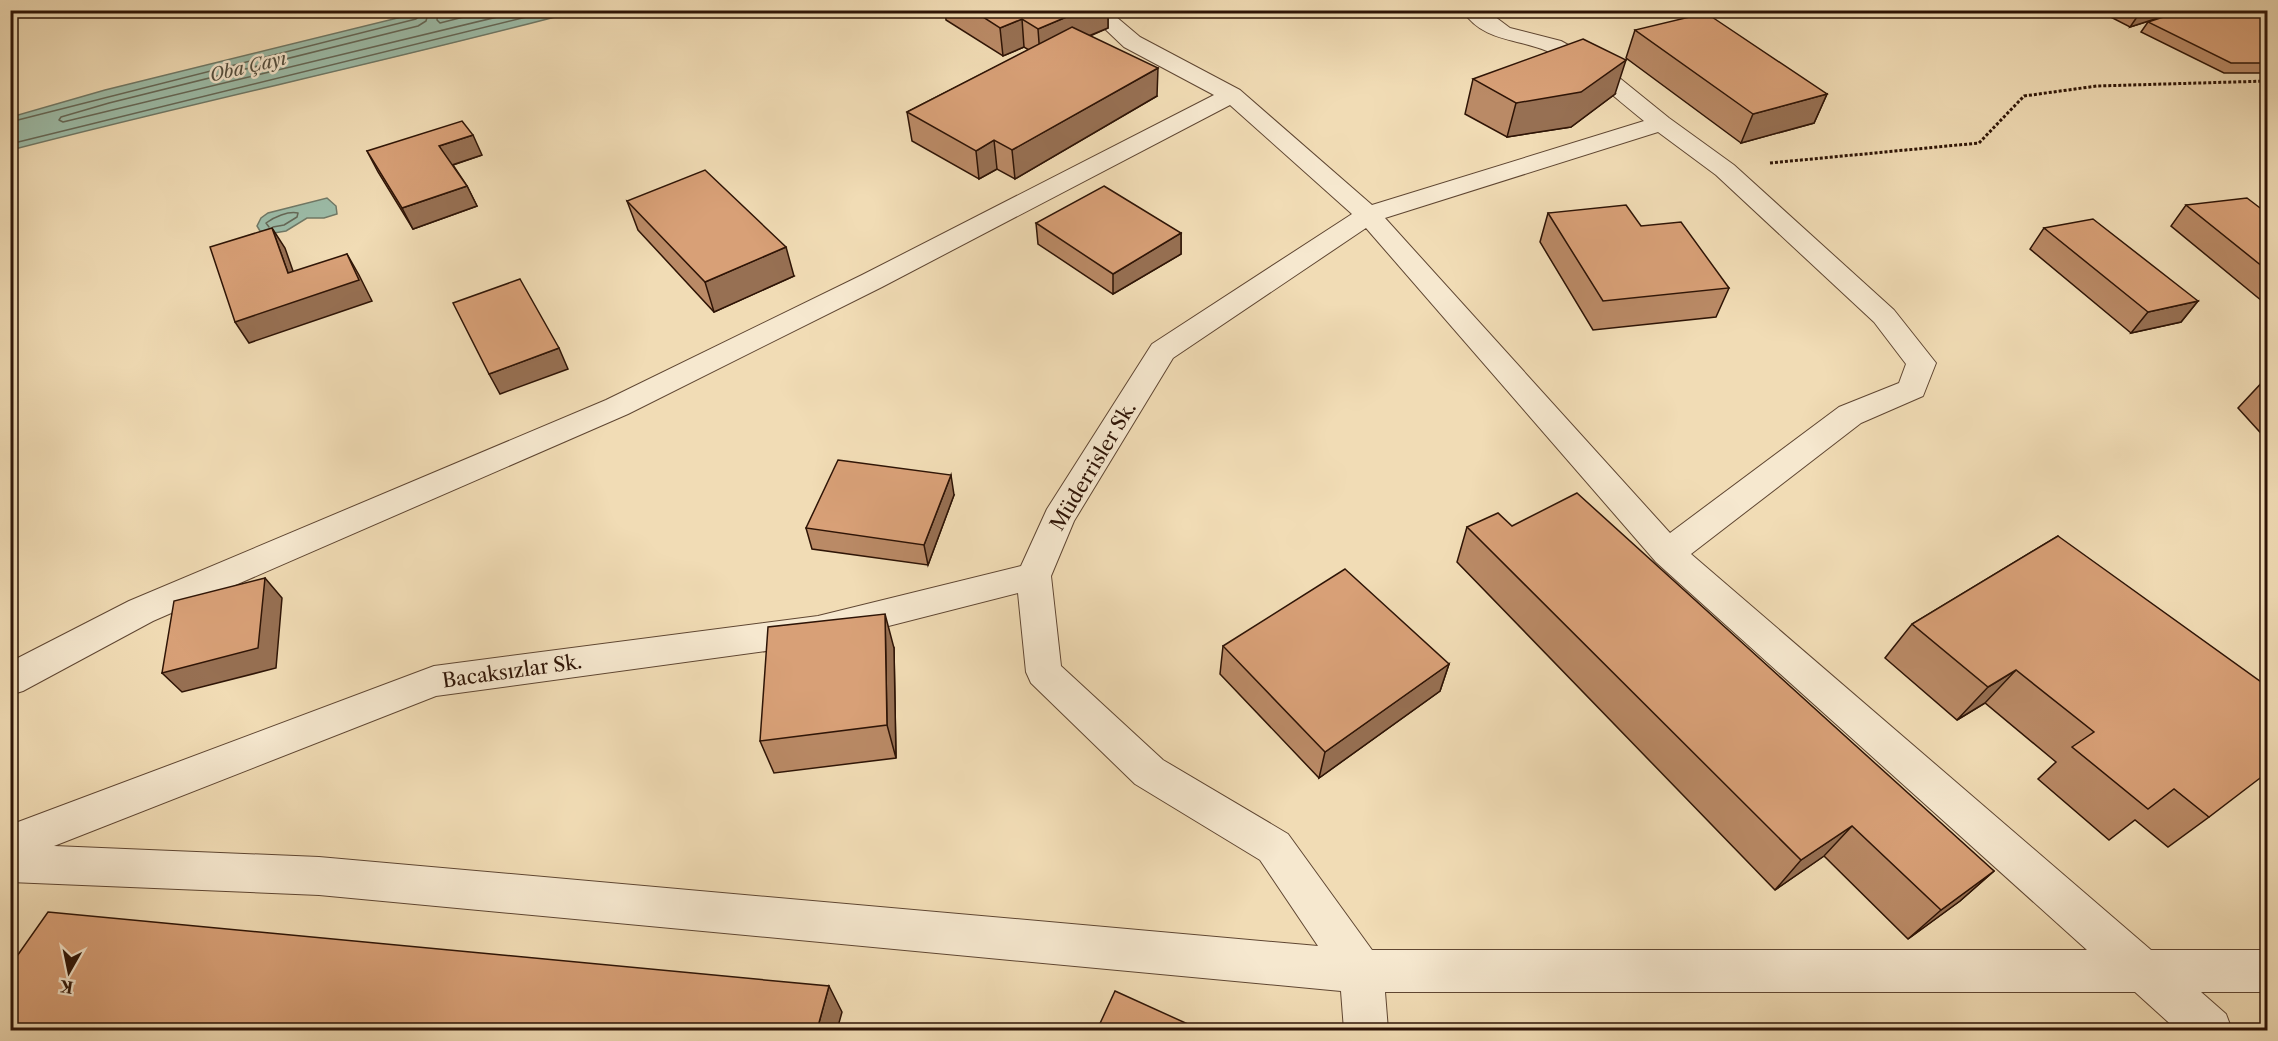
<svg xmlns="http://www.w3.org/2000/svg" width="2278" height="1041" viewBox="0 0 2278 1041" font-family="'Libre Caslon Text',serif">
<rect width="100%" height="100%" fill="#f1dcb5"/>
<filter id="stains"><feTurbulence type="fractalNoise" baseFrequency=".00333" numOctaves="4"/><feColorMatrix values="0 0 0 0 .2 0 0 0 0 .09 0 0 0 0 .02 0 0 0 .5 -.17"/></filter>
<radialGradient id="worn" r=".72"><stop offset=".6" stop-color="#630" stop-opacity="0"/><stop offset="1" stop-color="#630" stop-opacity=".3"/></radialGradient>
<g fill="#9cbca8" stroke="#707967" stroke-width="1.5">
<path d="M 426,11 L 578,11 C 390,61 199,101 11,150 L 11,117 L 105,90 Z"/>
<polygon points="327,198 336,206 337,214 324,218 307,218 286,231 274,233 260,231 257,226 261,218 268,213"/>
</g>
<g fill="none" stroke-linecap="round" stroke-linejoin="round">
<g stroke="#656857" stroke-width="1.5">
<polyline points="429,10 426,21 418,26 109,103 61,117 59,120 63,122 526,10"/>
<polyline points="438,10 437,20 440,23 491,10"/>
<polyline points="10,122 416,19 420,16 421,10"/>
<polyline points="10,144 555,10"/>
<path d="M 269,227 L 266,223 C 274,217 288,211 298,213 L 297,217 L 284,225 L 273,227"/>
</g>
<defs>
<path id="street" d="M 1085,10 L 1108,10 L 1140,37 L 1240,90 L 1372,205 L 1644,121 C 1613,96 1583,68 1547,51 C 1516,38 1483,42 1462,10 L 1486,10 L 1510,28 L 1561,41 L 1601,63 L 1669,118 L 1734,165 L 1894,310 L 1936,363 L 1923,396 L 1861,423 L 1691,554 L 2151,950 L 2268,950 L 2268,992 L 2201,992 L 2226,1014 L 2232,1030 L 2177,1030 L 2135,992 L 1385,992 L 1388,1030 L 1344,1030 L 1341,991 L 319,895 L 10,882 L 10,825 L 434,666 L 818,616 L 1021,566 L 1047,509 L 1152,344 L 1352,214 L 1230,105 L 882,287 L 628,414 L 153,621 L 23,691 L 10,695 L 10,662 L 129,601 L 606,400 L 862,275 L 1214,95 L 1124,47 ZM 1658,132 L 1716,175 L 1874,322 L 1906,364 L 1899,383 L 1839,407 L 1670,533 L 1385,218 ZM 1366,228 L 1656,562 L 2087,950 L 1372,950 L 1288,834 L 1163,760 L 1061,666 L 1051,576 L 1074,521 L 1173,358 ZM 1018,593 L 1026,672 L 1031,683 L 1135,784 L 1260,860 L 1318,946 L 319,857 L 54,846 L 436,696 L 818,644 Z"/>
</defs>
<use href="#street" stroke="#5f4632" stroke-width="2"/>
<polyline stroke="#2e1406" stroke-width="3" stroke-dasharray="3 2" stroke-linecap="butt" points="1770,163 1979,143 2024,96 2097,86 2268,81"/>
<use href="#street" fill="#f6e8cf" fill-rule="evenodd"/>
</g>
<g fill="#ba8a66" stroke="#2e1406" stroke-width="1.5">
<polygon points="945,10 1108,10 1108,28 1090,36 1157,96 1015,179 997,169 979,179 912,141 907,112 1029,50 1024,47 1003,56 946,20"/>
<polygon points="2097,10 2183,10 2130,27"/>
<polygon points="2268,10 2268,73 2224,73 2141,32 2148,22"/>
<polygon points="1635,30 1827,94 1814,123 1741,143 1626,58"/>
<polygon points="1473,79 1615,94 1571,127 1507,137 1465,114"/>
<polygon points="367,151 482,155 453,165 467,186 477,206 413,229 378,172"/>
<polygon points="627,201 794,276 714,312 638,230"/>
<polygon points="2186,205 2268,214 2268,306 2171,226"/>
<polygon points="1548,213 1641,226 1729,288 1716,317 1593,330 1540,242"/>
<polygon points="1036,223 1181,233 1181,254 1113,294 1038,244"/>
<polygon points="2044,228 2198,301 2181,322 2131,333 2030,249"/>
<polygon points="2268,376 2268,441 2238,408"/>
<polygon points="954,495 928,565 812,549 806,528"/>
<polygon points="1512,526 1994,871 1960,901 1908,939 1824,856 1775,890 1457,562 1467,527"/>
<polygon points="2058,536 2209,817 2168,847 2135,820 2109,840 2038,779 2056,762 1985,703 1957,720 1885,658 1912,624"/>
<polygon points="1223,646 1449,664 1440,691 1319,778 1220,674"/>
<polygon points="894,648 896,758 774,773 760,741"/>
</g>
<g fill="#977053" stroke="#2e1406" stroke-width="1.5">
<polygon points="1083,10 1108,10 1108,28 1040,56 1038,29"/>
<polygon points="2157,10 2183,10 2130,27 2137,17"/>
<polygon points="1022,19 1024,47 1003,56 1000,28"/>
<polygon points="1626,60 1615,94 1571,127 1507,137 1516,103"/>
<polygon points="1158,68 1157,96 1015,179 1012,150"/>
<polygon points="1827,94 1814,123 1741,143 1753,114"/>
<polygon points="473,135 482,155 449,166 439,146"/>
<polygon points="994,140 997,169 979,179 976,151"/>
<polygon points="467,186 477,206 413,229 402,208"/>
<polygon points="272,228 285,248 301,294 288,273"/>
<polygon points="1181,233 1181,254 1113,294 1113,274"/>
<polygon points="786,247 794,276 714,312 705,282"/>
<polygon points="347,254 359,275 372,301 249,343 235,322"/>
<polygon points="2198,301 2181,322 2131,333 2148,312"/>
<polygon points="559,348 568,369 500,394 489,374"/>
<polygon points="951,475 954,495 928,565 924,545"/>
<polygon points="265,578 282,598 276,668 182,692 162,673"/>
<polygon points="885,614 894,648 896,758 887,725"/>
<polygon points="1449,664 1440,691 1319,778 1325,752"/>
<polygon points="2016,670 1985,703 1957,720 1988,687"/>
<polygon points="1852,826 1824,856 1775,890 1801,860"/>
<polygon points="1994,871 1960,901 1908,939 1941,910"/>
<polygon points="829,986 842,1012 837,1030 817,1030"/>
</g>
<g fill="#d8a077" stroke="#2e1406" stroke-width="1.5">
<polygon points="972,10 1083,10 1038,29 1022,19 1000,28"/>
<polygon points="2124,10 2157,10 2137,17"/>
<polygon points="2185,10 2268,10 2268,63 2231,63 2148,22"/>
<polygon points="1706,13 1827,94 1753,114 1635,30"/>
<polygon points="1072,27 1158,68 1012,150 994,140 976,151 907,112"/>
<polygon points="1583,39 1626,60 1581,92 1516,103 1473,79"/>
<polygon points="462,121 473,135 439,146 467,186 402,208 367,151"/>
<polygon points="705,170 786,247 705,282 627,201"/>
<polygon points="1104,186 1181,233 1113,274 1036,223"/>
<polygon points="2247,198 2268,214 2268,271 2186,205"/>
<polygon points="1626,205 1641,226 1681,222 1729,288 1603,301 1548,213"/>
<polygon points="2093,219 2198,301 2148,312 2044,228"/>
<polygon points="272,228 288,273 347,254 359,280 235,322 210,247"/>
<polygon points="520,279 559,348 489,374 453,303"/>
<polygon points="838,460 951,475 924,545 806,528"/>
<polygon points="1577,493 1994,871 1941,910 1852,826 1801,860 1467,527 1498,513 1512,526"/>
<polygon points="2058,536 2268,687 2268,772 2209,817 2174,789 2148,809 2072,747 2094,732 2016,670 1988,687 1912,624"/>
<polygon points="1345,569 1449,664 1325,752 1223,646"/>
<polygon points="265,578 258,648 162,673 174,601"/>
<polygon points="885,614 887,725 760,741 768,627"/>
<polygon points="48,912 829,986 817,1030 10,1030 10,966"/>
<polygon points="1115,991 1201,1030 1097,1030"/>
</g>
<g text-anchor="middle" stroke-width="5" stroke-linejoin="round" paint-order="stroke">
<g font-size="18" font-style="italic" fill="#544f3f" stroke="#f6e8cf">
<text transform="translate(248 67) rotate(-13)" y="6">Oba Çayı</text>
</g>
<g font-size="20" fill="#2e1406" stroke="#f6e8cf">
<text transform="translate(1093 466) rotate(-59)" y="7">Müderrisler Sk.</text>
<text transform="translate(512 671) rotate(-8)" y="7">Bacaksızlar Sk.</text>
</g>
</g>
<rect width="2278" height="1041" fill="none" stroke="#f1dcb5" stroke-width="36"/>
<rect x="12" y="12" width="2254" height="1017" fill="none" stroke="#2e1406" stroke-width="3"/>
<rect x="18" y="18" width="2242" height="1005" fill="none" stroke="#2e1406" stroke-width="1.5"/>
<g transform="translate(69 972) rotate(189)" stroke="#f6e8cf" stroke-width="4.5" paint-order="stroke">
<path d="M0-4.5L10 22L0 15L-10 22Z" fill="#2e1406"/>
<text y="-9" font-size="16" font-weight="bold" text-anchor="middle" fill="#2e1406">K</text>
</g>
<rect width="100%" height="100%" filter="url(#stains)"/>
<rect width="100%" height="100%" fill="url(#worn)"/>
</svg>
